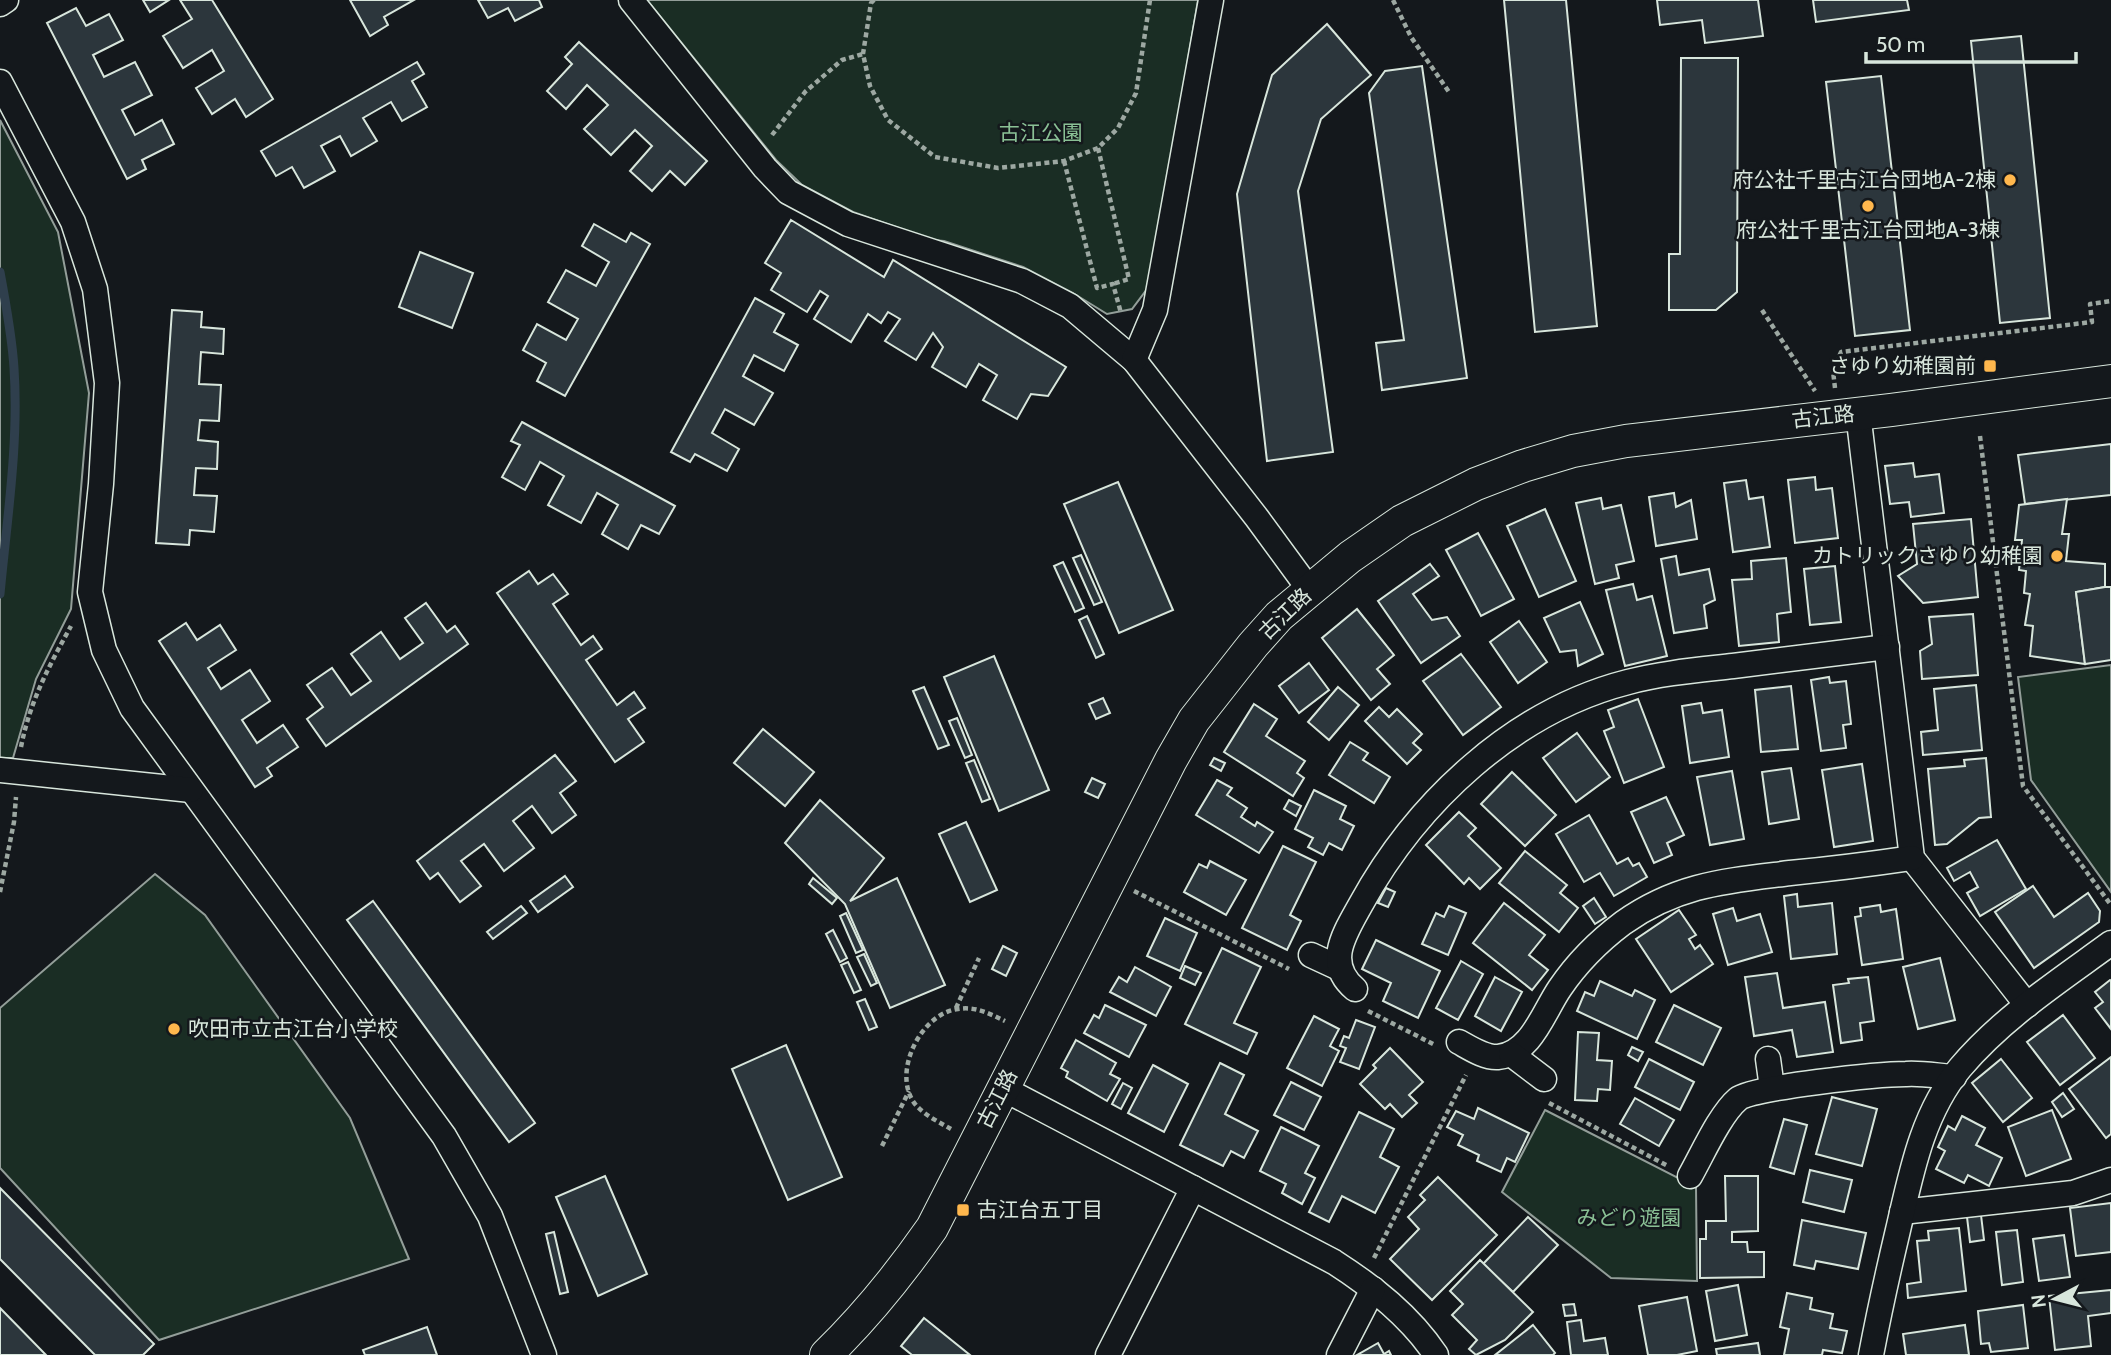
<svg xmlns="http://www.w3.org/2000/svg" width="2111" height="1355" viewBox="0 0 2111 1355" font-family="Cabin,'Noto Sans JP',sans-serif">
<rect width="100%" height="100%" fill="#14181c"/>
<g fill="#1a2d24" stroke="#939e99" stroke-width="2">
<polygon points="647,0 1198,0 1150,285 1132,309 1107,314 1073,293 1023,267 944,241 933,240 853,212 802,185 776,160"/>
<polygon points="0,120 58,232 89,393 71,609 36,679 13,758 0,758"/>
<polygon points="2111,665 2111,892 2031,780 2018,677"/>
<polygon points="155,874 205,915 350,1118 409,1259 159,1340 0,1168 0,1008"/>
<polygon points="1545,1110 1696,1187 1697,1281 1611,1278 1502,1192"/>
</g>
<g fill="none" stroke-linecap="round" stroke-linejoin="round">
<path stroke="#2f3f4d" stroke-width="9" d="M 0,272 C 6,304 12,336 14,368 C 19,443 7,519 0,594"/>
</g>
<g fill="#2c363c" stroke="#d8e6dc" stroke-width="2">
<polygon points="143,0 169,0 150,12"/>
<polygon points="180,0 212,0 273,99 246,117 235,99 212,114 196,88 224,71 212,50 183,68 163,36 192,19"/>
<polygon points="350,0 414,0 384,17 388,25 370,36"/>
<polygon points="478,0 539,0 542,7 515,21 508,8 488,18"/>
<polygon points="1504,0 1566,0 1597,326 1535,332"/>
<polygon points="1657,0 1758,0 1763,36 1705,43 1702,20 1660,25"/>
<polygon points="1813,0 1907,0 1909,10 1816,22"/>
<polygon points="76,8 86,26 109,14 123,40 93,55 104,77 135,62 152,95 122,110 135,135 162,120 174,144 142,160 146,169 127,179 47,23"/>
<polygon points="1327,24 1371,75 1321,119 1298,191 1333,452 1267,461 1237,194 1272,75"/>
<polygon points="2021,36 2050,318 2000,323 1971,41"/>
<polygon points="579,42 707,161 685,185 670,171 652,191 630,171 652,146 635,130 611,155 584,129 608,105 587,85 566,109 547,91 572,64 565,57"/>
<polygon points="1681,58 1738,58 1737,292 1716,310 1669,310 1669,254 1680,254"/>
<polygon points="417,62 424,74 412,81 427,107 402,121 391,102 363,118 377,141 351,156 340,136 321,146 335,171 304,188 292,167 276,176 261,151"/>
<polygon points="1422,66 1467,378 1382,390 1376,343 1404,340 1369,93 1385,71"/>
<polygon points="1881,76 1910,330 1855,336 1826,82"/>
<polygon points="791,220 884,277 893,260 1066,367 1048,396 1031,394 1017,419 983,400 997,375 979,364 966,387 932,367 943,347 933,333 916,360 885,341 900,319 888,312 881,323 868,314 851,342 814,319 828,296 820,291 807,312 771,290 781,273 765,263"/>
<polygon points="594,224 626,242 631,233 650,244 565,396 537,381 546,363 523,350 537,324 566,340 578,319 548,302 566,270 596,286 609,262 582,246"/>
<polygon points="420,252 473,273 452,328 399,307"/>
<polygon points="755,298 784,314 774,332 798,345 784,371 754,355 743,376 773,393 754,425 725,409 712,433 739,449 727,471 695,454 690,462 671,452"/>
<polygon points="172,310 202,312 201,327 224,329 223,354 201,352 199,384 221,385 219,421 200,420 198,440 218,442 217,469 196,468 194,495 217,496 214,532 190,530 189,545 156,543"/>
<polygon points="522,422 675,506 659,534 641,525 628,549 602,534 618,505 597,493 581,523 548,505 564,476 540,462 525,490 502,477 520,445 511,441"/>
<polygon points="2111,444 2111,495 2025,504 2018,455"/>
<polygon points="1913,463 1915,477 1939,474 1944,513 1911,517 1909,502 1890,504 1885,466"/>
<polygon points="1815,477 1816,490 1832,488 1838,538 1795,543 1788,480"/>
<polygon points="1746,480 1749,499 1763,497 1770,547 1733,552 1724,483"/>
<polygon points="1118,482 1173,610 1119,633 1064,504"/>
<polygon points="1674,493 1676,507 1691,500 1697,539 1656,546 1649,497"/>
<polygon points="1601,498 1603,509 1621,505 1634,561 1616,565 1619,578 1595,584 1576,503"/>
<polygon points="2067,499 2062,534 2069,534 2066,561 2105,564 2105,587 2076,592 2085,664 2030,656 2033,626 2025,625 2030,594 2024,593 2026,571 2019,570 2022,540 2015,540 2019,505"/>
<polygon points="1545,509 1576,581 1539,597 1507,526"/>
<polygon points="1971,519 1978,597 1923,603 1898,576 1917,564 1913,524"/>
<polygon points="1478,533 1514,599 1481,616 1446,550"/>
<polygon points="1081,555 1102,602 1094,605 1073,558"/>
<polygon points="1676,556 1679,575 1709,569 1715,600 1704,605 1707,628 1674,633 1661,559"/>
<polygon points="1786,558 1791,612 1777,614 1779,642 1739,646 1732,580 1752,579 1751,561"/>
<polygon points="1063,562 1084,608 1075,612 1054,566"/>
<polygon points="1430,564 1439,576 1413,594 1432,620 1447,617 1460,636 1421,663 1378,601"/>
<polygon points="1835,566 1841,622 1810,625 1804,569"/>
<polygon points="529,571 538,584 553,574 568,594 553,604 581,645 593,636 602,649 586,660 617,705 634,692 645,708 628,719 644,742 615,762 497,593"/>
<polygon points="1633,584 1637,600 1652,596 1667,656 1625,666 1606,590"/>
<polygon points="2105,587 2111,587 2111,660 2085,664 2076,592"/>
<polygon points="1580,602 1603,654 1578,666 1576,650 1560,652 1544,618"/>
<polygon points="426,603 447,632 455,626 468,644 326,746 307,719 323,707 307,685 332,668 351,695 371,681 351,654 381,632 400,659 423,643 405,618"/>
<polygon points="1357,609 1394,655 1377,669 1390,684 1371,700 1322,638"/>
<polygon points="1973,614 1978,675 1922,679 1920,651 1932,644 1929,617"/>
<polygon points="1087,616 1104,654 1096,658 1079,620"/>
<polygon points="1519,621 1547,662 1518,683 1490,642"/>
<polygon points="186,623 197,640 220,625 236,650 208,668 221,689 250,670 270,701 242,720 257,743 283,725 298,747 267,768 272,776 255,787 159,641"/>
<polygon points="1461,654 1501,707 1463,735 1423,681"/>
<polygon points="994,656 1049,790 999,811 944,677"/>
<polygon points="1309,663 1329,690 1299,713 1279,686"/>
<polygon points="1829,677 1830,683 1846,681 1851,724 1843,725 1846,748 1821,751 1811,680"/>
<polygon points="1976,685 1982,750 1923,755 1921,732 1938,730 1934,689"/>
<polygon points="1791,686 1798,749 1761,752 1755,690"/>
<polygon points="924,687 949,745 938,749 913,691"/>
<polygon points="1338,687 1359,705 1329,740 1308,722"/>
<polygon points="1103,698 1110,713 1096,719 1089,704"/>
<polygon points="1638,699 1664,767 1624,783 1604,731 1614,727 1608,710"/>
<polygon points="1701,703 1703,713 1722,710 1729,757 1690,763 1682,706"/>
<polygon points="1254,704 1277,719 1266,736 1305,761 1297,773 1304,778 1293,796 1224,752"/>
<polygon points="1379,707 1389,717 1397,709 1422,734 1413,743 1421,750 1407,764 1365,721"/>
<polygon points="957,718 972,755 965,758 949,721"/>
<polygon points="763,729 814,772 785,806 734,763"/>
<polygon points="1577,733 1610,777 1576,802 1543,758"/>
<polygon points="1350,742 1368,753 1363,760 1390,777 1374,803 1329,775"/>
<polygon points="555,755 576,781 560,793 576,815 552,833 532,806 513,821 534,848 504,871 484,844 461,861 481,886 460,902 438,873 430,879 417,861"/>
<polygon points="1214,758 1225,763 1221,771 1210,765"/>
<polygon points="1986,758 1991,817 1979,818 1947,844 1935,845 1928,769 1965,766 1964,760"/>
<polygon points="974,760 990,799 982,802 966,763"/>
<polygon points="1862,764 1873,841 1834,847 1822,770"/>
<polygon points="1791,768 1799,819 1769,824 1762,772"/>
<polygon points="1732,771 1744,839 1710,845 1697,777"/>
<polygon points="1512,772 1556,815 1525,846 1481,804"/>
<polygon points="1092,778 1105,784 1098,798 1085,792"/>
<polygon points="1217,780 1232,788 1227,795 1247,808 1241,817 1255,826 1257,822 1273,832 1259,853 1196,815"/>
<polygon points="1314,790 1346,806 1340,819 1354,826 1342,850 1329,843 1323,855 1308,847 1313,838 1295,829"/>
<polygon points="1666,797 1684,835 1667,843 1672,855 1654,863 1631,812"/>
<polygon points="820,800 884,858 850,901 897,878 945,985 890,1008 845,904 785,843"/>
<polygon points="1289,800 1301,806 1296,816 1284,809"/>
<polygon points="1459,812 1476,828 1468,836 1501,868 1480,889 1469,878 1464,884 1426,845"/>
<polygon points="1589,815 1617,864 1628,858 1633,866 1639,863 1647,877 1614,896 1600,873 1584,882 1556,834"/>
<polygon points="966,822 997,890 970,902 939,834"/>
<polygon points="1997,840 2026,889 1980,916 1967,893 1978,887 1970,872 1954,881 1947,868"/>
<polygon points="1283,846 1316,862 1290,915 1301,921 1287,950 1242,928"/>
<polygon points="1525,851 1567,885 1560,893 1578,908 1559,932 1499,883"/>
<polygon points="1210,861 1246,880 1226,915 1184,892 1199,864 1207,868"/>
<polygon points="565,876 573,887 538,912 530,901"/>
<polygon points="813,878 837,898 832,904 809,884"/>
<polygon points="2033,886 2054,917 2088,893 2100,911 2099,922 2034,968 1995,912"/>
<polygon points="1386,888 1395,892 1388,907 1378,903"/>
<polygon points="1797,894 1798,907 1832,903 1837,954 1791,959 1784,896"/>
<polygon points="1594,898 1606,917 1595,924 1583,906"/>
<polygon points="373,901 535,1123 509,1142 347,920"/>
<polygon points="1504,903 1545,935 1529,955 1548,970 1532,990 1473,943"/>
<polygon points="1880,905 1881,912 1896,909 1903,959 1862,965 1855,917 1861,916 1860,908"/>
<polygon points="521,906 527,913 493,939 487,932"/>
<polygon points="1449,906 1466,913 1448,955 1422,944 1436,913 1444,917"/>
<polygon points="1733,908 1737,921 1760,914 1772,952 1728,965 1713,914"/>
<polygon points="1679,910 1696,935 1689,939 1695,949 1700,945 1713,964 1671,992 1636,939"/>
<polygon points="846,913 863,950 856,953 840,916"/>
<polygon points="1165,918 1197,933 1180,971 1147,956"/>
<polygon points="833,930 847,958 840,962 826,934"/>
<polygon points="1376,940 1440,971 1418,1018 1383,1001 1391,983 1362,969"/>
<polygon points="1003,946 1017,953 1006,976 992,969"/>
<polygon points="1222,948 1261,967 1234,1023 1257,1033 1247,1054 1185,1024"/>
<polygon points="864,954 877,983 871,986 857,957"/>
<polygon points="1940,958 1955,1020 1918,1029 1903,967"/>
<polygon points="1461,961 1483,974 1458,1020 1436,1008"/>
<polygon points="848,962 861,990 854,993 841,965"/>
<polygon points="1185,966 1201,973 1195,985 1180,978"/>
<polygon points="1135,967 1171,987 1156,1016 1110,992 1119,977 1127,982"/>
<polygon points="1777,973 1783,1008 1825,1002 1833,1052 1797,1057 1792,1030 1754,1036 1745,977"/>
<polygon points="1495,977 1522,992 1501,1031 1475,1016"/>
<polygon points="1868,977 1874,1021 1860,1023 1862,1040 1841,1043 1833,985 1849,983 1848,979"/>
<polygon points="2110,980 2111,981 2111,1029 2095,1008 2103,1002 2095,992"/>
<polygon points="1600,981 1632,996 1635,990 1655,1000 1637,1039 1577,1011 1585,992 1594,996"/>
<polygon points="865,999 877,1027 869,1030 857,1002"/>
<polygon points="1105,1005 1146,1025 1129,1057 1084,1033 1094,1015 1099,1018"/>
<polygon points="1674,1005 1721,1028 1703,1065 1656,1042"/>
<polygon points="2063,1015 2095,1058 2060,1085 2027,1042"/>
<polygon points="1314,1016 1339,1029 1330,1046 1339,1051 1322,1086 1287,1068"/>
<polygon points="1356,1020 1375,1027 1359,1069 1340,1062 1346,1048 1340,1046 1344,1036 1349,1038"/>
<polygon points="1578,1032 1599,1033 1597,1060 1612,1061 1610,1090 1598,1089 1597,1101 1575,1100"/>
<polygon points="1076,1040 1116,1063 1110,1074 1120,1079 1107,1101 1066,1077 1068,1072 1061,1068"/>
<polygon points="786,1045 842,1177 788,1200 732,1069"/>
<polygon points="1632,1047 1643,1052 1638,1061 1628,1055"/>
<polygon points="1390,1048 1423,1082 1409,1095 1417,1103 1402,1117 1390,1104 1385,1109 1360,1084 1376,1068 1373,1065"/>
<polygon points="2111,1057 2111,1134 2106,1138 2069,1089"/>
<polygon points="1649,1059 1694,1082 1680,1110 1635,1087"/>
<polygon points="2001,1059 2032,1098 2003,1122 1972,1083"/>
<polygon points="1220,1063 1244,1075 1225,1114 1258,1131 1244,1158 1231,1151 1223,1166 1180,1145"/>
<polygon points="1153,1065 1188,1084 1164,1132 1128,1113"/>
<polygon points="1291,1082 1321,1097 1304,1130 1274,1115"/>
<polygon points="1123,1083 1132,1088 1121,1109 1112,1104"/>
<polygon points="2063,1093 2074,1109 2062,1117 2052,1102"/>
<polygon points="1832,1097 1877,1109 1862,1166 1816,1154"/>
<polygon points="1635,1098 1674,1120 1659,1146 1620,1124"/>
<polygon points="1478,1108 1529,1133 1515,1162 1507,1158 1501,1172 1477,1161 1479,1155 1458,1145 1463,1135 1447,1127 1456,1111 1474,1119"/>
<polygon points="2052,1110 2071,1159 2026,1176 2008,1127"/>
<polygon points="1359,1112 1394,1129 1380,1157 1399,1167 1375,1213 1342,1196 1329,1222 1309,1212"/>
<polygon points="1962,1116 1985,1128 1976,1145 2002,1158 1989,1186 1968,1175 1964,1183 1936,1169 1945,1151 1938,1147 1948,1126 1955,1130"/>
<polygon points="1784,1119 1807,1125 1794,1174 1770,1167"/>
<polygon points="1281,1127 1319,1146 1305,1173 1315,1178 1302,1204 1282,1193 1286,1184 1260,1171"/>
<polygon points="1810,1170 1852,1180 1844,1212 1803,1202"/>
<polygon points="605,1176 647,1274 598,1296 556,1197"/>
<polygon points="1725,1176 1758,1176 1758,1231 1732,1232 1732,1242 1747,1242 1748,1252 1764,1252 1764,1277 1700,1278 1700,1239 1706,1239 1706,1221 1726,1221"/>
<polygon points="1438,1177 1497,1235 1432,1300 1390,1259 1419,1229 1408,1217 1425,1200 1420,1195"/>
<polygon points="0,1188 154,1344 143,1355 95,1355 0,1259"/>
<polygon points="2111,1203 2111,1252 2076,1256 2070,1208"/>
<polygon points="1981,1215 1984,1240 1970,1242 1967,1217"/>
<polygon points="1528,1217 1558,1245 1513,1292 1483,1264"/>
<polygon points="1802,1220 1866,1233 1858,1269 1816,1261 1814,1269 1794,1265"/>
<polygon points="1959,1228 1966,1291 1908,1298 1907,1284 1921,1282 1917,1241 1929,1240 1928,1231"/>
<polygon points="2017,1230 2023,1282 2002,1285 1996,1232"/>
<polygon points="554,1232 568,1292 560,1294 546,1234"/>
<polygon points="2064,1235 2070,1277 2039,1281 2033,1239"/>
<polygon points="1480,1260 1533,1312 1505,1340 1476,1355 1469,1349 1477,1340 1452,1315 1463,1304 1450,1291"/>
<polygon points="1738,1285 1747,1335 1715,1341 1706,1291"/>
<polygon points="2111,1290 2111,1313 2088,1316 2091,1346 2055,1350 2049,1296"/>
<polygon points="1787,1293 1812,1298 1810,1309 1833,1314 1830,1328 1847,1331 1842,1353 1823,1350 1822,1355 1784,1355 1789,1329 1780,1327"/>
<polygon points="1687,1297 1697,1351 1677,1355 1648,1355 1639,1306"/>
<polygon points="1574,1304 1576,1315 1565,1316 1563,1305"/>
<polygon points="2023,1305 2028,1348 1991,1352 1989,1343 1981,1344 1978,1311"/>
<polygon points="0,1308 46,1355 0,1355"/>
<polygon points="924,1318 970,1355 912,1355 901,1346"/>
<polygon points="1581,1320 1584,1341 1605,1338 1608,1355 1571,1355 1567,1322"/>
<polygon points="1533,1325 1555,1353 1553,1355 1495,1355"/>
<polygon points="1965,1325 1969,1355 1906,1355 1903,1334"/>
<polygon points="427,1327 437,1355 365,1355 363,1350"/>
<polygon points="1378,1343 1384,1354 1389,1351 1391,1355 1357,1355"/>
<polygon points="1758,1343 1760,1355 1717,1355 1716,1349"/>
</g>
<g fill="none" stroke-linecap="round" stroke-linejoin="round">
<defs>
<g id="minor">
<polyline points="631,0 765,168 788,192 848,224 1022,281 1070,306 1134,360 1257,518 1309,589"/>
<polyline points="0,4 6,0"/>
<polyline points="0,82 73,222 95,289 107,383 101,484 90,592 104,650 132,708 444,1136 490,1216 544,1355"/>
<polyline points="1134,360 1155,310 1211,0"/>
<polyline points="1858,413 1912,858 2027,1005"/>
<polyline points="0,770 191,790"/>
<polyline points="1311,955 1339,968"/>
<path d="M 1355,989 C 1324,963 1345,933 1361,904 C 1417,802 1514,711 1628,682 C 1662,673 1698,670 1733,666 C 1785,660 1836,653 1887,647"/>
<path d="M 1459,1042 C 1470,1048 1485,1058 1498,1057 C 1531,1054 1544,1011 1560,988 C 1577,963 1599,941 1623,923 C 1678,884 1726,881 1790,873 C 1831,869 1871,864 1912,858"/>
<polyline points="1511,1054 1544,1079"/>
<polyline points="1768,1059 1772,1088"/>
<path d="M 1002,1088 L 1334,1262 C 1373,1287 1410,1316 1436,1355"/>
<path d="M 1690,1176 C 1702,1155 1720,1114 1738,1099 C 1752,1087 1881,1074 1906,1074 C 1922,1073 1938,1076 1954,1077"/>
<polyline points="1902,1212 2073,1193 2111,1180"/>
<polyline points="1108,1355 1193,1188"/>
<polyline points="1339,1355 1373,1289"/>
<path d="M 1871,1355 C 1879,1313 1888,1272 1898,1230 C 1911,1174 1922,1114 1960,1068 C 2002,1018 2059,981 2111,943"/>
</g>
<path id="tertiary" d="M 826,1355 C 866,1316 900,1274 932,1228 L 1171,760 L 1194,720 L 1253,645 L 1279,616 L 1350,557 L 1402,521 L 1476,484 L 1523,466 L 1573,451 L 1626,441 L 1891,410 L 2111,381"/>
</defs>
<use href="#minor" stroke="#d8e6dc" stroke-width="27"/>
<use href="#tertiary" stroke="#d8e6dc" stroke-width="34"/>
<g stroke="#9da8a2" stroke-width="4.5" stroke-dasharray="5 3.5" stroke-linecap="butt">
<polyline points="874,0 871,3 863,54 870,86 888,120 935,157 998,168 1064,161 1098,148 1118,128 1136,93 1150,0"/>
<polyline points="1393,0 1411,37 1449,92"/>
<polyline points="772,135 805,92 842,60 863,54"/>
<polyline points="1098,148 1129,279 1113,284"/>
<polyline points="1064,161 1097,288 1113,284 1121,313"/>
<polyline points="1762,310 1815,391"/>
<polyline points="1835,388 1833,371 1841,352 2092,322 2090,304 2111,301"/>
<polyline points="1980,436 2023,786 2111,905"/>
<path d="M 21,747 C 30,701 49,666 71,626"/>
<polyline points="1134,891 1289,969"/>
<polyline points="0,892 14,822 16,797"/>
<polyline points="956,1008 979,958"/>
<polyline points="1368,1011 1435,1045"/>
<polyline points="1549,1103 1668,1166"/>
<path d="M 951,1129 C 939,1122 924,1115 915,1104 C 891,1073 921,1013 958,1009 C 976,1006 990,1014 1005,1021"/>
<polyline points="882,1146 909,1091"/>
<polyline points="1374,1258 1466,1075"/>
</g>
<use href="#minor" stroke="#14181c" stroke-width="24"/>
<use href="#tertiary" stroke="#14181c" stroke-width="32"/>
</g>
<g fill="#ffb74d" stroke="#14181c" stroke-width="2.5">
<circle cx="2010" cy="180" r="7"/>
<circle cx="1868" cy="206" r="7"/>
<rect x="1983" y="359" width="14" height="14" rx="3.5"/>
<circle cx="2057" cy="556" r="7"/>
<circle cx="174" cy="1029" r="7"/>
<rect x="956" y="1203" width="14" height="14" rx="3.5"/>
</g>
<g text-anchor="middle" stroke-width="5" stroke-linejoin="round" paint-order="stroke">
<g font-size="21" fill="#8ac095" stroke="#14181c">
<text x="1041" y="140">古江公園</text>
<text x="1629" y="1225">みどり遊園</text>
</g>
<g font-size="21" fill="#d8e6dc" stroke="#14181c" text-anchor="end">
<text x="1996" y="187">府公社千里古江台団地A-2棟</text>
<text x="1868" y="237" text-anchor="middle">府公社千里古江台団地A-3棟</text>
<text x="1976" y="373">さゆり幼稚園前</text>
<text x="2043" y="563">カトリックさゆり幼稚園</text>
<text x="188" y="1036" text-anchor="start">吹田市立古江台小学校</text>
<text x="977" y="1217" text-anchor="start">古江台五丁目</text>
</g>
<g font-size="21" fill="#d8e6dc" stroke="#14181c">
<text transform="translate(1823 417) rotate(-6)" y="7">古江路</text>
<text transform="translate(1285 614) rotate(-44)" y="7">古江路</text>
<text transform="translate(997 1099) rotate(-63)" y="7">古江路</text>
</g>
</g>
<g transform="translate(2055 1299) rotate(263)" stroke="#14181c" stroke-width="5" paint-order="stroke">
<path d="M0-5L12 26L0 18L-12 26Z" fill="#d8e6dc"/>
<text y="-10" font-size="19" font-weight="bold" text-anchor="middle" fill="#d8e6dc">N</text>
</g>
<path d="M1866 52v10h210v-10" fill="none" stroke="#d8e6dc" stroke-width="3.5"/>
<text x="1876" y="52" font-size="21" fill="#d8e6dc" stroke="#14181c" stroke-width="5" paint-order="stroke">50 m</text>
</svg>
